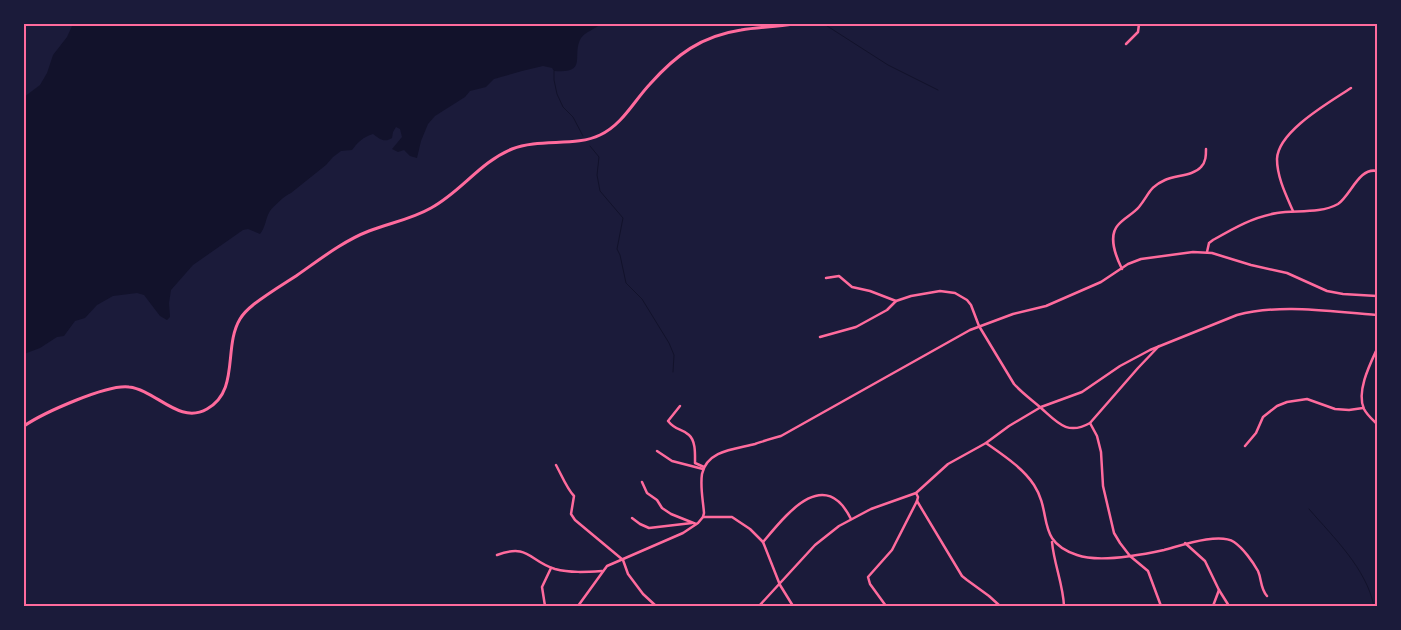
<svg xmlns="http://www.w3.org/2000/svg" width="1401" height="630" viewBox="0 0 1401 630" font-family="Commissioner,sans-serif">
<rect width="100%" height="100%" fill="#1b1b3a"/>
<path fill="#12122b" d="M 73,24 L 601,24 C 595,29 585,32 581,38 C 571,55 589,74 554,71 L 552,68 L 543,66 L 522,71 L 494,79 L 486,87 L 470,91 L 465,97 L 435,116 L 428,124 L 421,141 L 417,158 L 410,156 L 404,150 L 398,152 L 392,149 L 402,137 L 400,129 L 396,127 L 393,132 L 392,138 C 384,143 380,139 373,134 C 363,137 358,142 352,150 L 341,151 L 333,157 L 326,165 L 291,193 C 285,195 274,206 270,211 C 265,219 266,227 260,234 L 248,229 L 243,230 L 193,265 L 171,290 L 169,303 L 170,317 L 167,320 L 160,316 L 144,295 L 137,293 L 113,296 L 97,305 L 85,318 L 75,321 L 64,336 L 57,337 L 40,348 L 24,354 L 24,97 L 40,85 L 47,73 L 53,55 L 67,37 Z"/>
<g fill="none" stroke-linecap="round" stroke-linejoin="round">
<g stroke="#12122b" stroke-width="1">
<polyline points="824,24 888,65 938,90"/>
<polyline points="554,71 554,80 557,94 563,107 573,117 583,136"/>
<polyline points="590,146 599,157 597,175 600,191 623,218 617,249 620,255 626,283 642,299 669,343 674,355 673,372"/>
<path d="M 1309,509 C 1334,538 1366,568 1374,606"/>
</g>
<g stroke="#ff6b9d" stroke-width="2.5">
<polyline points="1126,44 1138,32 1139,24"/>
<path d="M 1293,211 C 1286,195 1277,177 1277,159 C 1278,131 1330,102 1351,88"/>
<path d="M 1207,252 L 1209,243 L 1213,240 C 1234,228 1253,217 1277,213 C 1296,210 1320,214 1338,204 C 1351,195 1359,167 1377,171"/>
<path d="M 1122,269 C 1116,257 1108,236 1118,225 C 1124,218 1133,214 1139,207 C 1149,195 1149,187 1165,180 C 1176,175 1193,176 1201,167 C 1206,162 1206,155 1206,149"/>
<polyline points="826,278 839,276 852,287 870,291 896,301"/>
<path d="M 820,337 L 856,327 L 887,310 L 896,301 L 911,296 L 940,291 L 955,293 L 967,300 L 971,305 L 979,326 L 1014,384 C 1022,393 1032,400 1041,408 C 1057,422 1067,436 1090,423 L 1097,436 L 1101,452 L 1103,486 L 1114,533 L 1120,543 L 1130,556 L 1148,571 L 1161,606"/>
<path d="M 1377,349 C 1370,364 1356,392 1364,409 C 1367,415 1373,420 1377,424"/>
<path d="M 680,406 L 668,421 C 676,431 681,428 689,435 C 696,441 695,455 695,463 L 704,467"/>
<polyline points="1090,423 1138,368 1159,346"/>
<path d="M 986,443 C 1003,455 1023,468 1034,485 C 1053,514 1035,541 1077,555 C 1099,563 1141,555 1164,550 C 1180,546 1219,532 1234,542 C 1243,548 1253,562 1258,571 C 1262,580 1260,588 1267,596"/>
<polyline points="1245,446 1256,433 1263,417 1277,406 1287,402 1307,399 1335,409 1349,410 1363,408"/>
<polyline points="657,451 672,461 703,469"/>
<path d="M 556,465 C 561,474 567,489 574,496 L 571,514 L 575,520 L 623,560 L 628,574 L 643,594 L 656,606"/>
<polyline points="642,482 647,493 657,500 662,508 671,514 696,524"/>
<polyline points="917,501 962,576 967,580 989,596 1000,606"/>
<polyline points="703,517 732,517 750,529 763,542 780,585 793,606"/>
<polyline points="632,518 640,524 649,528 692,523"/>
<path d="M 763,542 C 786,515 824,465 851,519"/>
<path d="M 1052,542 C 1054,564 1063,584 1064,606"/>
<polyline points="1185,543 1205,561 1219,590 1229,606"/>
<path d="M 497,555 C 529,543 529,561 555,569 C 570,573 586,572 602,571"/>
<polyline points="545,606 542,587 551,568"/>
<path d="M 578,606 L 607,566 L 683,533 L 698,523 L 703,517 L 704,513 C 703,500 700,487 702,474 C 707,450 736,449 755,444 C 764,441 772,438 781,436 L 970,330 L 1013,314 L 1046,306 L 1101,282 L 1128,264 L 1141,259 L 1193,252 L 1212,253 L 1251,265 L 1287,273 L 1327,291 L 1343,294 L 1377,296"/>
<path d="M 759,606 L 815,545 L 839,526 L 871,509 L 916,493 L 948,464 L 986,443 L 1009,426 L 1041,407 L 1082,392 L 1120,366 L 1150,350 L 1237,315 C 1282,303 1332,312 1377,315"/>
<polyline points="886,606 870,584 868,577 892,550 917,501 918,497 916,493"/>
<polyline points="1213,606 1219,590"/>
</g>
<path stroke="#ff6b9d" stroke-width="3" d="M 24,426 C 43,413 107,384 129,387 C 156,390 179,425 207,409 C 240,391 223,347 240,319 C 243,314 248,309 253,305 C 267,294 282,285 296,276 C 319,260 343,241 369,231 C 390,223 412,219 431,208 C 461,192 480,162 512,149 C 539,138 576,147 600,135 C 622,125 634,101 650,84 C 676,55 701,36 741,30 C 758,27 776,27 793,24"/>
</g>
<rect width="1401" height="630" fill="none" stroke="#1b1b3a" stroke-width="50"/>
<rect x="25" y="25" width="1351" height="580" fill="none" stroke="#ff6b9d" stroke-width="2"/>
</svg>
